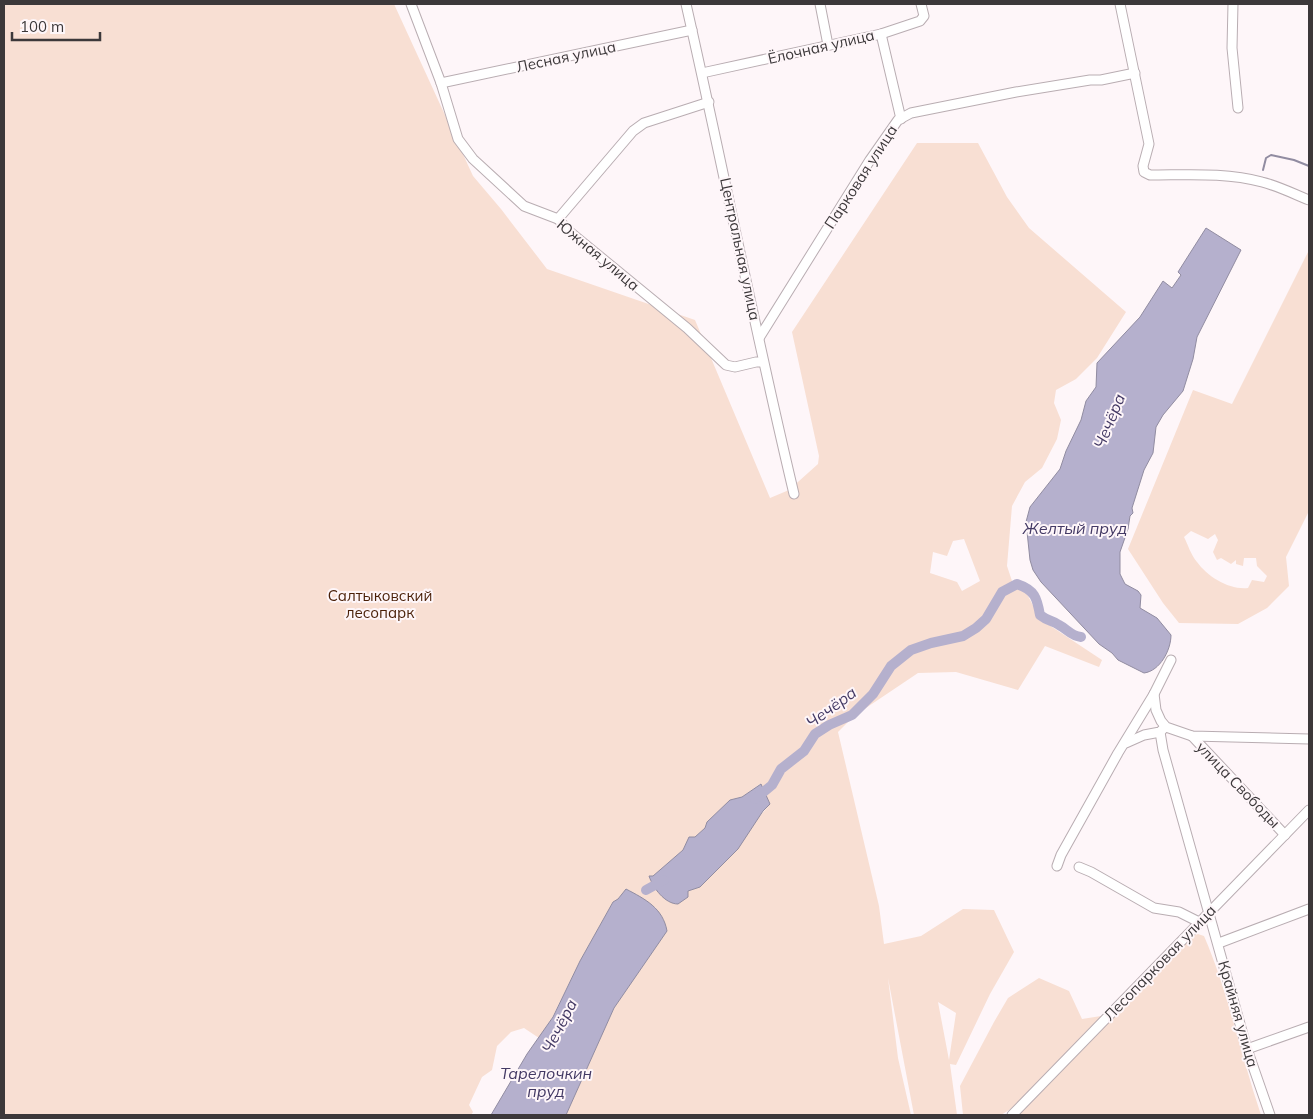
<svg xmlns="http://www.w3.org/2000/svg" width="1313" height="1119" viewBox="0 0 1313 1119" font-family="Mulish,sans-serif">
<rect width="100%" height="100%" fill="#fef6f9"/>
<g fill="#f8dfd3" fill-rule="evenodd">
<path d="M 4,4 L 394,4 L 473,176 L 501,209 L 547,269 L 695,320 L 770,498 L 789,490 L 818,464 L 819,456 L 792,332 L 917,143 L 978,143 L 1007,197 L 1029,228 L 1126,312 L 1097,358 L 1076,379 L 1056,390 L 1054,403 L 1061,420 L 1057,439 L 1042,468 L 1025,482 L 1012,506 L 1007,566 L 1013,584 L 1027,594 L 1040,619 L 1102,660 L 1099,667 L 1045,646 L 1018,690 L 956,672 L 918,673 L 854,716 L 838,732 L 879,906 L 884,944 L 921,936 L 963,909 L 994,910 L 1014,952 L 990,994 L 956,1065 L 950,1064 L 957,1115 L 914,1115 L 888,978 L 898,1058 L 911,1115 L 566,1115 L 614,1008 L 667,931 L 656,908 L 627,889 L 618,899 L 613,902 L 580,961 L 553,1016 L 539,1038 L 524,1028 L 511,1032 L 497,1046 L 492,1070 L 482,1077 L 469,1105 L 473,1112 L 471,1115 L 4,1115 ZM 964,539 L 980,581 L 962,591 L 957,582 L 930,573 L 933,552 L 947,556 L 953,541 ZM 760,784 L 770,804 L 700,887 L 688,891 L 650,876 L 653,876 L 683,850 L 689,837 L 695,837 L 705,828 L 707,822 L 730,800 L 742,797 ZM 938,1002 L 956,1013 L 949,1060 Z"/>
<path d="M 1309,250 L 1309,511 L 1286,557 L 1289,586 L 1267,608 L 1238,624 L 1179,623 L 1163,603 L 1128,549 L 1193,390 L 1232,404 ZM 1191,531 L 1208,539 L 1215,534 L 1218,540 L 1213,552 L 1217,560 L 1221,558 L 1231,564 L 1236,560 L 1236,564 L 1243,566 L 1244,558 L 1256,558 L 1257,566 L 1267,576 L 1264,582 L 1252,580 L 1248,588 C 1229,590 1208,577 1197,562 C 1191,555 1188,545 1184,537 Z"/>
<path d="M 1195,933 L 1204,936 C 1229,994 1241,1056 1261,1115 L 1017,1115 L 1019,1104 L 1001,1115 L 963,1115 L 960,1086 L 994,1022 L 1008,998 L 1039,978 L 1069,991 L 1082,1019 L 1101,1016 L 1121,1009 Z"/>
</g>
<g fill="#b5b0cd" stroke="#918ca1">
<path d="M 1206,228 L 1241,250 L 1197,337 L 1193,359 L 1183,391 L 1163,415 L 1156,427 L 1153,453 L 1144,470 L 1132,508 L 1133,513 L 1130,516 L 1128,529 L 1120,552 L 1120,574 L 1125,584 L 1138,591 L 1141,595 L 1140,608 L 1157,618 L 1171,635 C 1171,650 1160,671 1144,673 L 1118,660 L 1112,653 L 1099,644 L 1041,582 L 1033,570 L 1030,560 L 1026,522 L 1030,507 L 1060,469 L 1066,451 L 1081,420 L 1086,401 L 1096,387 L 1097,363 L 1140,317 L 1163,281 L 1172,288 L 1181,275 L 1178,272 Z"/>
<path d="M 761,784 L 770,804 L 763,811 L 738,849 L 700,887 L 688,891 L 688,897 L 678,904 C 665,904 653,888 649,876 L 653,876 L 683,850 L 689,837 L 695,837 L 705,828 L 707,822 L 730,800 L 742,797 Z"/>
<path d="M 626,889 C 645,899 663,908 667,931 L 614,1008 L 566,1115 L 491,1115 L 527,1054 L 553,1017 L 580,961 L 613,902 L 618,899 Z"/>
</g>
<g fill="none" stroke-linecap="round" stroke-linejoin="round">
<polyline stroke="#918ca1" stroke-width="2" points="1263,170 1266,158 1271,155 1294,160 1309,166"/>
<g stroke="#b5b0cd" stroke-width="10">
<path d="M 755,799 L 772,785 L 781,769 L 804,751 L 815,734 L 829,725 L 852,715 L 873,694 L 891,666 L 911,650 L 931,643 L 963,636 L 976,628 L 986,619 L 1002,592 L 1017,584 C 1035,590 1037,598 1040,615 C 1049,622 1052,620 1059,625 C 1067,629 1071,636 1081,637"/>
<polyline points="646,890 664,880"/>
</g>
<defs>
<g id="minor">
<polyline points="411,4 441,83 458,139 473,159 524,206 558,219 570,232 687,328 726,365 735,367 756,362 762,362"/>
<path d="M 686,4 C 723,167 755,331 794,494"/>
<polyline points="820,4 828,45"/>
<path d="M 1120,4 L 1149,144 L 1143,166 L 1144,172 L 1150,175 C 1187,175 1226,172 1262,182 C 1278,186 1294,194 1309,200"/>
<polyline points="1233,4 1232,48 1238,108"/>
<polyline points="881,34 901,119"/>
<polyline points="702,73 881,34 920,21 924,16 921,4"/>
<polyline points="441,83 692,30"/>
<polyline points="558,219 633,131 644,123 709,102"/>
<polyline points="759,338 870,160 898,120 911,113 1016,92 1090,80 1101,80 1135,73"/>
<polyline points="1154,694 1156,710 1161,721 1166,727 1192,736 1309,739"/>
<polyline points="1160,732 1163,750 1247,1049 1270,1115"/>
<polyline points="1192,736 1285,835"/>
<polyline points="1126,743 1144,735 1160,732 1164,728"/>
<polyline points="1057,866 1061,855 1118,753 1154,694 1171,660"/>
<polyline points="1079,867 1091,872 1154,908 1179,912 1199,922"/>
<polyline points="1219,943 1309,909"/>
<polyline points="1247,1049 1309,1027"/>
<polyline points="1012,1115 1309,810"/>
</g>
</defs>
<use href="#minor" stroke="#b9adb2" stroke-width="11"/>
<use href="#minor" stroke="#fff" stroke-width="9"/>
</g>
<g text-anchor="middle" stroke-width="4" stroke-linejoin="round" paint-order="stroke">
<g font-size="15" fill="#3c383a" stroke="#fef6f9">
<text transform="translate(821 47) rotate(-13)" y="5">Ёлочная улица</text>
<text transform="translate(566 57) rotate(-12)" y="5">Лесная улица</text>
<text transform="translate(861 177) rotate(-57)" y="5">Парковая улица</text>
<text transform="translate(740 249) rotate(78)" y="5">Центральная улица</text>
<text transform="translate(598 255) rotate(40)" y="5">Южная улица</text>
<text transform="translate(1238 785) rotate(46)" y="5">улица Свободы</text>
<text transform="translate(1160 963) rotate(-46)" y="5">Лесопарковая улица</text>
<text transform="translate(1238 1014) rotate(74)" y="5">Крайняя улица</text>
</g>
<g font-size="15" fill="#491f07" stroke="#fef6f9">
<text x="380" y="601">Салтыковский<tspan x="380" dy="17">лесопарк</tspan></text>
</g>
<g font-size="16" font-style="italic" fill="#433964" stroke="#fef6f9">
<text transform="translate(1109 421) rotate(-68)" y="6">Чечёра</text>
<text x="1075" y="534">Желтый пруд</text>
<text transform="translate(831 707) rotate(-36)" y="6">Чечёра</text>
<text transform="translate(559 1026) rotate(-63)" y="6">Чечёра</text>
<text x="546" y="1079">Тарелочкин<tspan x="546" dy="18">пруд</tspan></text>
</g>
</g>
<rect width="1313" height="1119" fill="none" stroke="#3c383a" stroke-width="10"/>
<path d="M12 32v8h88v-8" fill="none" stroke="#3c383a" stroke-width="2.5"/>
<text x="20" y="32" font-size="15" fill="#3c383a" stroke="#fef6f9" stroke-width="4" paint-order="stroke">100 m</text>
</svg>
